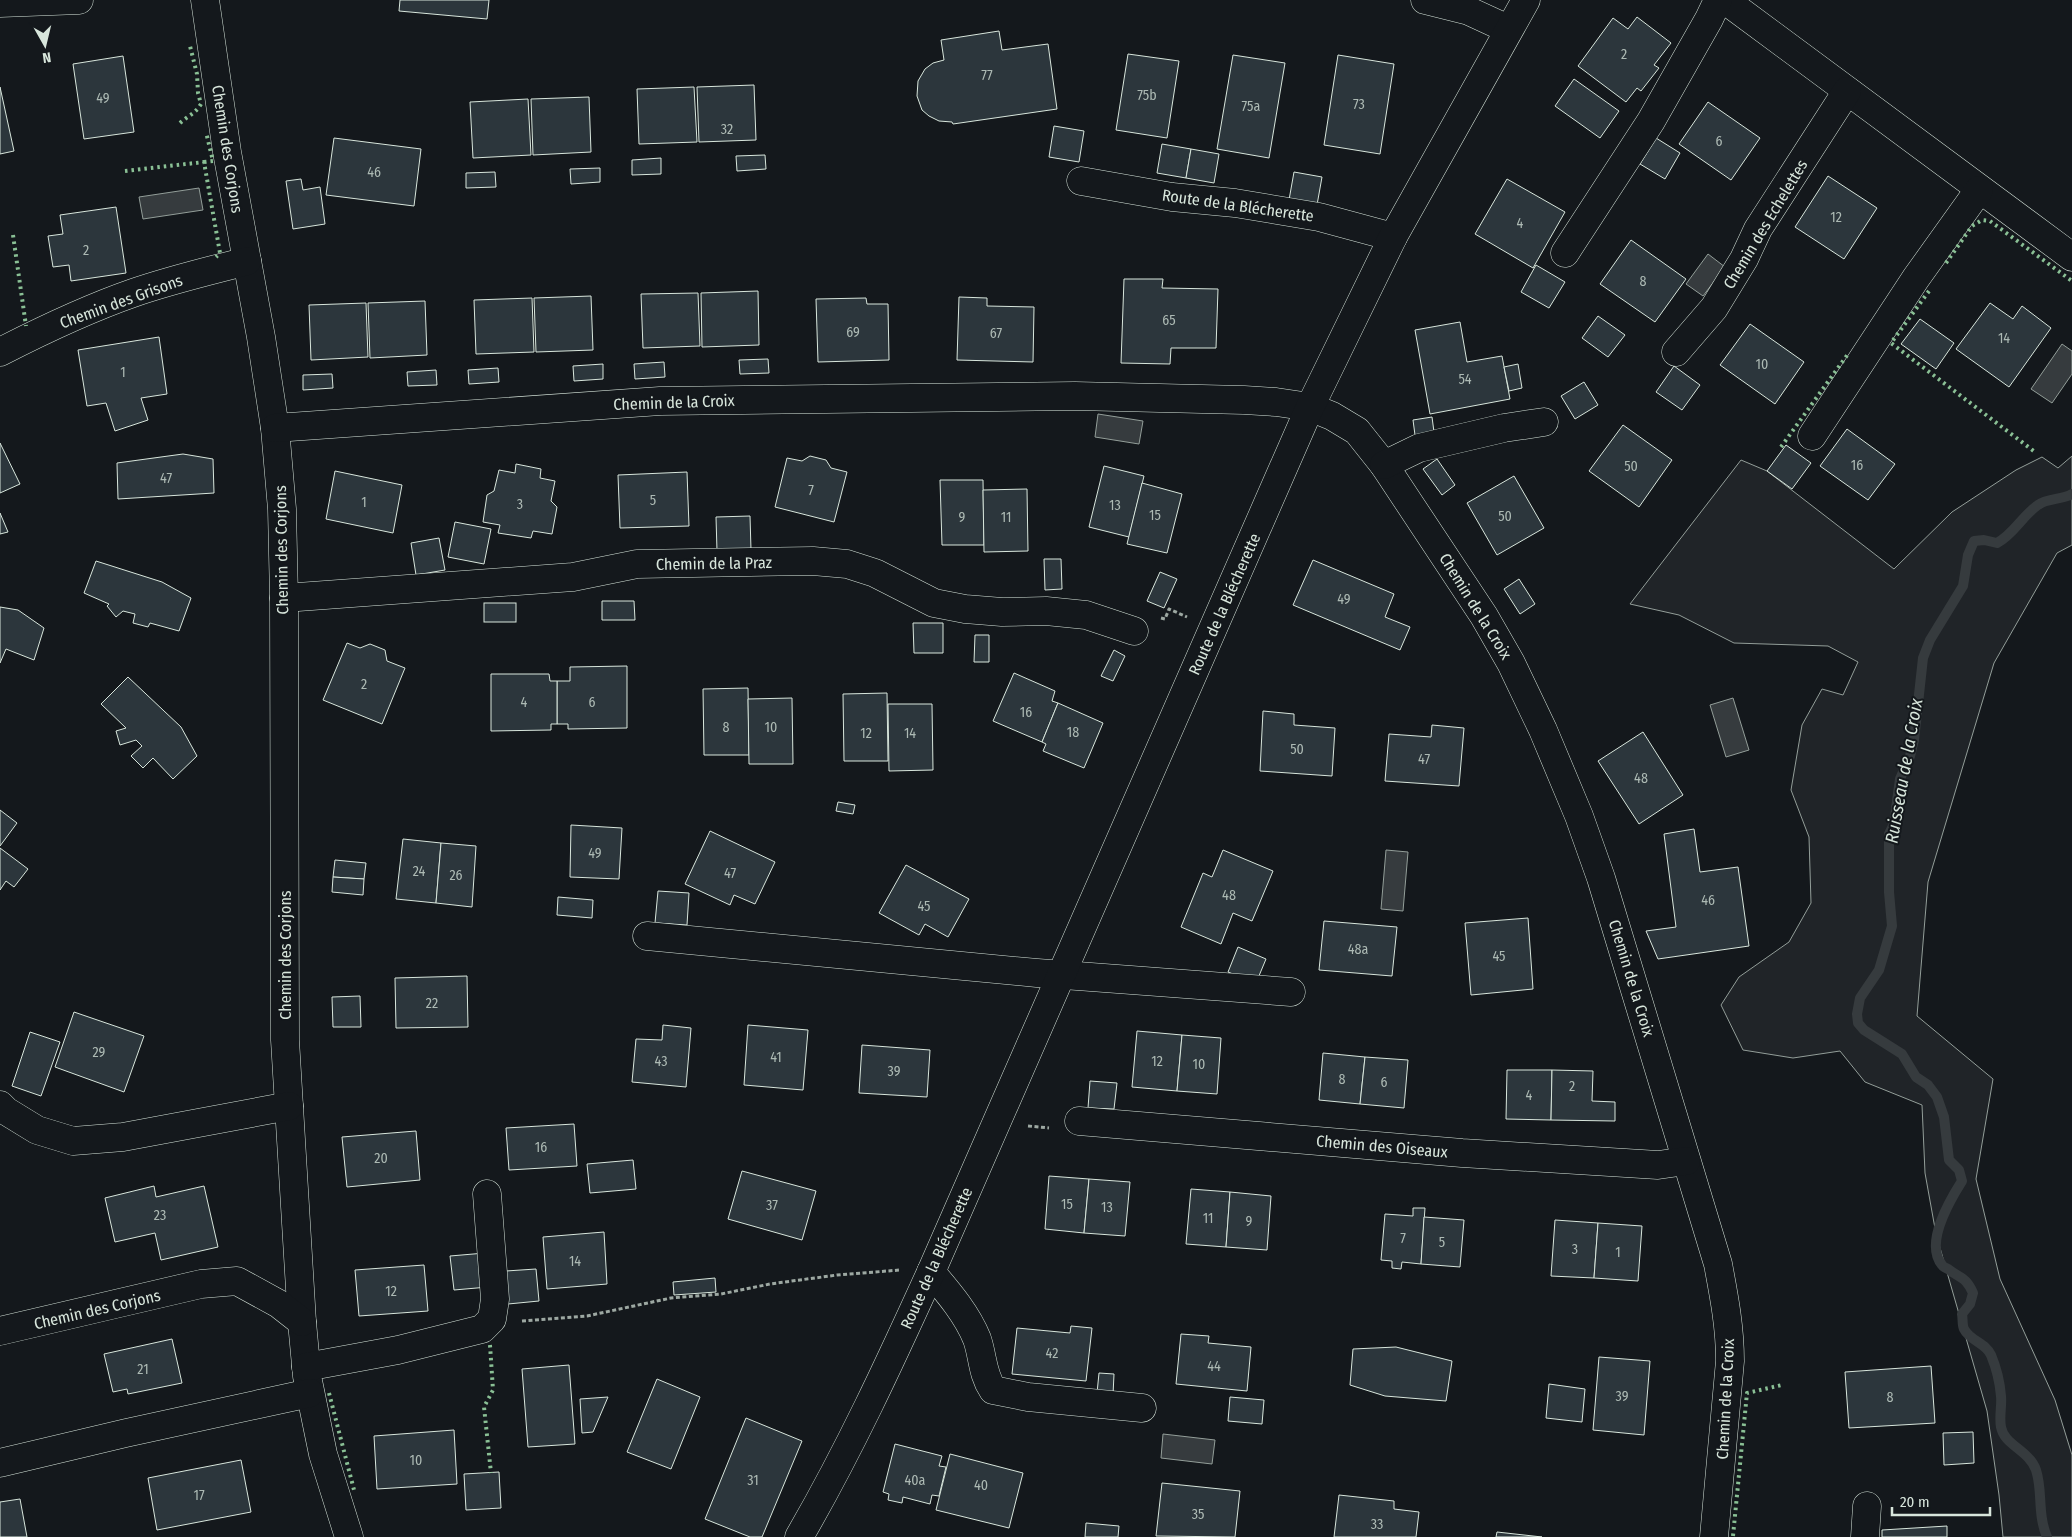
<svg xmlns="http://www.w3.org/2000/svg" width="2072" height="1537" viewBox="0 0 2072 1537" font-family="'Fira Sans Condensed',sans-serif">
<rect width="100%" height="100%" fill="#14181c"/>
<polygon fill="#202428" stroke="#939e99" points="2072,456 2072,545 2057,553 1994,663 1928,882 1917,1016 1993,1079 1976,1179 2000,1279 2055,1400 2072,1455 2072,1537 2003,1537 1999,1495 1987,1411 1936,1234 1925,1173 1922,1105 1865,1082 1840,1051 1793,1058 1743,1050 1721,1005 1739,977 1789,942 1811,903 1809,837 1791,790 1802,725 1822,689 1843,695 1858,662 1828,646 1734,643 1679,615 1630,604 1741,460 1767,471 1894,569 1952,512 2016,470 2042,457 2058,468"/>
<g fill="#363b3e" stroke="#939e99">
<polygon points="199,188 203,210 143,219 139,197"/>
<polygon points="1708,254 1725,267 1703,296 1686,284"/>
<polygon points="2062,344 2072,351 2072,374 2052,403 2031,389"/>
<polygon points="1098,414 1143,421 1139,444 1095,437"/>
<polygon points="1733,698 1749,750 1726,757 1710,705"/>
<polygon points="1386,850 1408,852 1403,911 1381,909"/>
<polygon points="1163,1434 1215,1440 1212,1464 1161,1458"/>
</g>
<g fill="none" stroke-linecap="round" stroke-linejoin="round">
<path stroke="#363b3e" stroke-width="10" d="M 2047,1537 C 2037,1513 2043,1491 2036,1470 C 2029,1450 2004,1445 2001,1427 C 1999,1417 2002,1406 2001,1396 C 2000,1384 1996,1367 1991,1355 C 1986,1343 1970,1341 1964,1329 C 1962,1325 1963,1319 1962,1314 L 1970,1304 L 1973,1293 C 1966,1277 1961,1279 1948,1269 C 1946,1268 1943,1267 1942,1265 C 1924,1243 1950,1200 1962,1181 L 1959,1170 L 1949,1160 L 1944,1117 L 1937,1097 L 1928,1085 L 1916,1077 L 1902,1054 L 1864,1030 L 1858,1023 L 1857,1014 L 1860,998 L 1879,970 L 1892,926 L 1889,892 L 1889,834 L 1894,824 L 1900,779 L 1910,756 L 1914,740 L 1923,658 L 1930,640 L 1963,586 L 1968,555 L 1974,541 L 1984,540 L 1997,543 C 2014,534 2022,516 2038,505 C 2047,498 2062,500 2072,494"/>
</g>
<g fill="#2c363c" stroke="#d8e6dc">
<polygon points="400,0 489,0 487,19 399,11"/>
<polygon points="1637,17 1671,43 1654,65 1659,68 1641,91 1637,88 1626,102 1578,66 1613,18 1628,29"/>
<polygon points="999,31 1002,50 1048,44 1057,109 953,124 952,122 939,121 929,116 922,110 917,96 918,81 925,69 933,63 944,60 941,40"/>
<polygon points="1128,54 1179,61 1167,138 1116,130"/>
<polygon points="1233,55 1285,63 1269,158 1217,149"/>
<polygon points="1338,55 1394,64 1380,154 1324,145"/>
<polygon points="123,56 134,132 84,139 73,64"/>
<polygon points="1574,79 1619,111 1600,138 1555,106"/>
<polygon points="754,85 756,140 699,142 697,87"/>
<polygon points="0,87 14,151 0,154"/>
<polygon points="694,87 697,142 639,144 637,89"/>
<polygon points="589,97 591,152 533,155 531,99"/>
<polygon points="528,99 531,155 473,158 470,102"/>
<polygon points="1708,102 1760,138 1731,180 1679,144"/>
<polygon points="1054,126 1084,131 1079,162 1049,157"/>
<polygon points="334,138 421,149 414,206 326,195"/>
<polygon points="1656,138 1680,153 1665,179 1640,164"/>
<polygon points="1162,144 1191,149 1186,178 1157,173"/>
<polygon points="1191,149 1219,154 1214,183 1186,178"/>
<polygon points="765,155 766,169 737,171 736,156"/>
<polygon points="661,158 661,174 632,175 632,160"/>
<polygon points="600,168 600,182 571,184 570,169"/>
<polygon points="495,172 496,187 466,188 466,173"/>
<polygon points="1294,172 1322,177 1317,205 1289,200"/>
<polygon points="1828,176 1877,208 1844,259 1795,227"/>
<polygon points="301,179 303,190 320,187 325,224 293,229 286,181"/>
<polygon points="1507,179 1565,212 1533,268 1475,234"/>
<polygon points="116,207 126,273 71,281 69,265 53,267 48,236 63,234 60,215"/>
<polygon points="1631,240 1686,279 1655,322 1600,284"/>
<polygon points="1536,265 1565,282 1549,308 1521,292"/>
<polygon points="1124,279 1163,279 1162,288 1218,289 1216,348 1171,348 1170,364 1121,363"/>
<polygon points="758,291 759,345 702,347 701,293"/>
<polygon points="698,293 700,346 643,348 641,294"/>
<polygon points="591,296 593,350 536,352 534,298"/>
<polygon points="959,297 987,298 987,306 1034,307 1033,362 957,360"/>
<polygon points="532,298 534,352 476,354 474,300"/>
<polygon points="866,298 867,304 888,304 889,360 818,362 816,299"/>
<polygon points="425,301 427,355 370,358 368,303"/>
<polygon points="366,303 368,357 311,360 309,305"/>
<polygon points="1990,303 2013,319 2022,306 2051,328 2009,387 1956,349"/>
<polygon points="1598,316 1625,335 1608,357 1582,338"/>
<polygon points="1920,319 1954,343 1936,369 1901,344"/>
<polygon points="1460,322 1467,362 1502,356 1510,399 1430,414 1415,330"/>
<polygon points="1750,324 1804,362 1775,404 1720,365"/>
<polygon points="159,337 167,394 141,398 148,420 115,431 106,403 87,406 78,350"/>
<polygon points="768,359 769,373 740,374 739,360"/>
<polygon points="664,362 665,377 635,379 634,364"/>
<polygon points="603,364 603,379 574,381 573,366"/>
<polygon points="1518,364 1522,388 1509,391 1504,367"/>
<polygon points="1674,366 1700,385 1682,410 1656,392"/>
<polygon points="498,368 499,382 469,384 468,370"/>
<polygon points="436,370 437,385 408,386 407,372"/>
<polygon points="332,374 333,388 303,390 303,375"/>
<polygon points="1584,382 1598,405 1575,419 1561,396"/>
<polygon points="1432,417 1434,432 1415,435 1413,420"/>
<polygon points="1623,425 1672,460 1639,507 1589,471"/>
<polygon points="1847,429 1895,464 1868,500 1820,466"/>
<polygon points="0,443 20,484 0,493"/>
<polygon points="1786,445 1811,463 1792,489 1767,471"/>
<polygon points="183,454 213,459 214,493 118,499 117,463"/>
<polygon points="810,456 826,460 831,468 847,472 834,522 775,507 787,458 802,461"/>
<polygon points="1437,459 1455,485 1442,495 1423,469"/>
<polygon points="516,464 541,469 540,478 555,481 551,501 557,507 552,534 533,531 531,538 498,533 500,525 483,522 487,495 494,491 499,470 515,473"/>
<polygon points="1104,466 1144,476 1129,537 1089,527"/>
<polygon points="335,471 402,485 393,533 326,519"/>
<polygon points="687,472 689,526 620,528 618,475"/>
<polygon points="1514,476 1544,528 1497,555 1467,503"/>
<polygon points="940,480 983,480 984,545 942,545"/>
<polygon points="1142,483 1182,494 1167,553 1127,544"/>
<polygon points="1027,489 1028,551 984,552 983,490"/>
<polygon points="0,513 8,532 0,534"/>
<polygon points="750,516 751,550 717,551 716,517"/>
<polygon points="455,522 491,529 484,564 448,557"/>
<polygon points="439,538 445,570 416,575 411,543"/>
<polygon points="1044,559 1061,559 1062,589 1045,590"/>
<polygon points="1313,560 1394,594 1385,617 1410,627 1400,650 1293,605"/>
<polygon points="96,561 162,582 191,598 179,631 150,623 148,627 133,623 135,614 123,611 116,617 107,606 109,604 84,593"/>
<polygon points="1160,572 1177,579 1164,608 1147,601"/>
<polygon points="1519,579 1535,604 1520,614 1504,589"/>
<polygon points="602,601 634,601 635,620 602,620"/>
<rect x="484" y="603" width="32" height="19"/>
<polygon points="0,607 18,610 44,628 34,660 6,649 0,663"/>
<polygon points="913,623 943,623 943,653 914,653"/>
<polygon points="975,635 989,635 989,662 974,662"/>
<polygon points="347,643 360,648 370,644 385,650 387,661 405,668 382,724 323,700"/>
<polygon points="1114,650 1125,656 1113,681 1101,676"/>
<polygon points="627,666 627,728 568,729 568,724 557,724 557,681 570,681 570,667"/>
<polygon points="1014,673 1055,691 1052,701 1058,703 1042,742 993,721"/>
<polygon points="491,674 549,674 550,681 557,681 557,724 551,724 551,730 491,731"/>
<polygon points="128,677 181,727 197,756 173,779 153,758 143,768 131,756 142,746 136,740 120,745 116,731 126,728 101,704"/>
<polygon points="748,688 749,755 704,755 703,689"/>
<polygon points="887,693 888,761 844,761 843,694"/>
<polygon points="792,698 793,764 749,764 748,699"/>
<polygon points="1058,703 1103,723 1084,768 1043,751 1046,744 1042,742"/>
<polygon points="888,704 932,704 933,770 889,771"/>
<polygon points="1263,711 1294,714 1294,725 1335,728 1332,776 1260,771"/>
<polygon points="1432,725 1464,728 1459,786 1385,781 1389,734 1431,737"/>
<polygon points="1643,732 1683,795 1639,824 1598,761"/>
<polygon points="838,802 855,805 853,814 836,811"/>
<polygon points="0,810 17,823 0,846"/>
<polygon points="571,825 622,828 619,879 570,877"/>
<polygon points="1694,829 1700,872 1738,867 1749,946 1658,959 1646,931 1676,927 1664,834"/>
<polygon points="710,831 775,862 755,904 734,895 730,905 685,884"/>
<polygon points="403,839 441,843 436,903 396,899"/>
<polygon points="441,843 476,846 472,907 436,903"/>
<polygon points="0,848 28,869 14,887 6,881 0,890"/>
<polygon points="1223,850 1273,871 1252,921 1233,913 1221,944 1181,927 1203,873 1212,877"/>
<polygon points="335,860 366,863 364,879 333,877"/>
<polygon points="906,865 969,899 948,937 925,924 919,935 879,913"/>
<polygon points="333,877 364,879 363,895 332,892"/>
<polygon points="658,891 689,893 687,925 655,923"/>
<polygon points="558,897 593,900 592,918 557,915"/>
<polygon points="1528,918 1533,989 1471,995 1465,923"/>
<polygon points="1324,921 1397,927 1392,976 1319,970"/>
<polygon points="1238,947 1266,959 1256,983 1228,972"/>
<polygon points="467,976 468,1027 396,1028 395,978"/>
<polygon points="360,996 361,1027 333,1027 332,997"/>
<polygon points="74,1012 144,1036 124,1092 55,1067"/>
<polygon points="663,1025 691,1028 686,1087 632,1082 636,1039 662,1040"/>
<polygon points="748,1025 808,1030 803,1090 744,1085"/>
<polygon points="1137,1031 1182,1035 1177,1091 1132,1087"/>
<polygon points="30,1032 60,1042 41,1096 12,1086"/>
<polygon points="1182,1035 1221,1038 1217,1094 1177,1091"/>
<polygon points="862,1045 930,1050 927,1097 859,1093"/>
<polygon points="1323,1053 1365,1057 1360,1104 1319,1100"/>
<polygon points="1365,1057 1408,1060 1404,1108 1360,1104"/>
<polygon points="1507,1070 1552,1070 1551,1120 1506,1119"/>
<polygon points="1552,1070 1593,1071 1592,1101 1615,1102 1615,1121 1551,1120"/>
<polygon points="1090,1081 1117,1083 1114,1109 1088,1108"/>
<polygon points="574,1124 577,1166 509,1170 506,1128"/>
<polygon points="416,1131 420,1180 347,1187 342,1137"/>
<polygon points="633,1160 636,1189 590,1193 587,1164"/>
<polygon points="742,1171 816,1191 802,1240 728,1219"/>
<polygon points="1049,1176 1089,1179 1084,1233 1045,1229"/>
<polygon points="1089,1179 1130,1182 1125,1236 1084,1233"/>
<polygon points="154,1186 156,1197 204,1186 218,1247 161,1260 155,1233 115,1242 105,1198"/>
<polygon points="1191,1189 1230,1192 1226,1247 1186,1244"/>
<polygon points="1230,1192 1271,1196 1267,1250 1226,1247"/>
<polygon points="1413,1208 1425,1208 1421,1264 1402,1262 1401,1269 1392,1268 1392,1261 1381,1260 1385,1214 1413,1216"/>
<polygon points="1424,1217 1464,1220 1460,1267 1421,1264"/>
<polygon points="1555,1220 1598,1223 1594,1278 1551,1276"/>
<polygon points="1598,1223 1642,1226 1638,1281 1594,1278"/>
<polygon points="604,1232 607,1284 547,1289 543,1237"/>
<polygon points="485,1253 488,1287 454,1290 450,1256"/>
<polygon points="424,1265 428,1311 359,1316 355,1270"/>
<polygon points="536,1269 539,1301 508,1304 506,1271"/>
<polygon points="715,1278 716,1292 674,1295 673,1282"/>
<polygon points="1071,1326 1092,1328 1086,1381 1012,1374 1017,1328 1070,1333"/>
<polygon points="1181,1334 1209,1336 1208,1343 1251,1347 1247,1391 1176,1384"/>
<polygon points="172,1339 182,1383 128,1394 127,1389 113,1392 104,1354"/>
<polygon points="1396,1347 1452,1361 1446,1401 1385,1396 1350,1385 1353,1349"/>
<polygon points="1599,1357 1650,1361 1644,1435 1593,1430"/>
<polygon points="569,1365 575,1444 528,1447 522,1369"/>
<polygon points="1931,1366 1935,1423 1849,1428 1845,1372"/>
<polygon points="1099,1373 1114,1374 1113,1395 1097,1393"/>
<polygon points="657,1379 700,1397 671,1469 627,1452"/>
<polygon points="1549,1384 1585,1389 1582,1422 1546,1418"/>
<polygon points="608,1397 593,1432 582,1433 580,1399"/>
<polygon points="1230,1397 1264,1400 1262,1424 1228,1421"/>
<polygon points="746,1418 802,1441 762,1537 750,1537 705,1519"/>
<polygon points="454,1430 457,1484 377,1489 374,1436"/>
<polygon points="1973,1432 1974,1463 1944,1465 1943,1433"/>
<polygon points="895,1444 942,1456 939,1466 946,1467 939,1496 932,1495 930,1504 903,1497 902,1503 888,1500 889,1494 883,1492"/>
<polygon points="950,1454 1023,1473 1009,1528 936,1510"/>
<polygon points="241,1460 251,1512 157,1530 148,1478"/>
<polygon points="499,1472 501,1508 466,1510 464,1474"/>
<polygon points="1162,1483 1240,1491 1235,1537 1156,1536"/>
<polygon points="1339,1495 1394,1501 1394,1509 1419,1512 1416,1537 1334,1537"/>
<polygon points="20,1499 27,1537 0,1537 0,1502"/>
<polygon points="1086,1523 1119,1526 1118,1537 1085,1537"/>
<polygon points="1947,1526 1947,1537 1882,1537 1882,1530"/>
<polygon points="1497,1532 1542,1537 1496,1537"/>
</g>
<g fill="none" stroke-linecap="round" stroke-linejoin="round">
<defs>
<g id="minor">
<polyline points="205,0 227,152 261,337 275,428 282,509 284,598 285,1040 302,1322 307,1376 323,1454 349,1537"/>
<polyline points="1425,0 1469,11 1508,29"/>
<polyline points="1725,0 2072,257"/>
<polyline points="0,3 79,0"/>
<polyline points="1081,181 1172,197 1235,203 1319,217 1393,237"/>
<polyline points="1565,253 1651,121 1709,19 1718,0"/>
<path d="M 0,352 C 43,330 87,309 133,293 C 170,280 209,271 247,261"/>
<polyline points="1676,352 1714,308 1744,259 1758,229 1847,91"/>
<path d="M 275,428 L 660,401 L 1075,396 L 1244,400 L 1276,402 L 1310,407 L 1332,416 L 1357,431 L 1384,465 L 1484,616 L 1511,663 L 1543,730 L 1579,816 L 1601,878 L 1718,1264 C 1724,1296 1730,1327 1730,1361 L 1714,1537"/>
<polyline points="1812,436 1916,278 1979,190"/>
<polyline points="1384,465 1419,448 1504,428 1544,422"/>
<polyline points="284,598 573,577 637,564 813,561 847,564 875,573 934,603 965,609 1002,612 1046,611 1086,615 1134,631"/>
<polyline points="647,936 1037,973 1291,992"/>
<polyline points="0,1105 6,1111 37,1130 73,1141 123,1137 289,1106"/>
<polyline points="1079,1121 1462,1153 1658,1165 1686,1161"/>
<path d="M 931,1272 C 948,1292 967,1314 977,1339 C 983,1356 982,1374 993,1390 L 1028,1397 L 1142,1408"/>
<polyline points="0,1331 201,1284 237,1281 279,1304 302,1322"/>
<polyline points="306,1367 398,1350 482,1329 492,1319 495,1299 487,1194"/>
<polyline points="0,1463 126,1433 310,1393"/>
<polyline points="1865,1537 1867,1506"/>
</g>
<path id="major" d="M 799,1537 C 849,1451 890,1362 931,1272 L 1310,407 L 1393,237 L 1526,0"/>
</defs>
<use href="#minor" stroke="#d8e6dc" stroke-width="29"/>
<use href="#major" stroke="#d8e6dc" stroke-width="29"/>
<g stroke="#9da8a2" stroke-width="3" stroke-dasharray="4 2.5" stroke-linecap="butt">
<polyline points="1161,618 1165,619 1169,609 1187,617"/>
<polyline points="1028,1126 1049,1128"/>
<polyline points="522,1321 587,1316 671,1298 721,1294 770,1284 837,1275 900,1270"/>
</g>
<use href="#minor" stroke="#14181c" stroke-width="28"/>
<use href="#major" stroke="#14181c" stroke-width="28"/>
<g stroke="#8ac095" stroke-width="4" stroke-dasharray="2.5 4" stroke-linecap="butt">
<path d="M 180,123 C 188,116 196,113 201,104 L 198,93 L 197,74 L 190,46"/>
<polyline points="204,162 213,161 206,132"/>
<polyline points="125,171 204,162 220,253 216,257"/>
<polyline points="13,235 26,326"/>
<polyline points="1946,263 1972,226 1982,220 1990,221 2072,281"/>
<polyline points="1929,291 1891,343 2035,452"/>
<polyline points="1781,447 1848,354"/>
<polyline points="490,1345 493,1390 484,1407 491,1473"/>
<polyline points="329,1393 354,1490"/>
<polyline points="1733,1536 1747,1393 1782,1385"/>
</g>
</g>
<g text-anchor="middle" stroke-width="4" stroke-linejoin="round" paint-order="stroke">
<g font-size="14" fill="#adbab4">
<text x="1624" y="59">2</text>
<text x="987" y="80">77</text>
<text x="1147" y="100">75b</text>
<text x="103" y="103">49</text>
<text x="1359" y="109">73</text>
<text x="1251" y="111">75a</text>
<text x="727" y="134">32</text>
<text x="1719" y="146">6</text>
<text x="374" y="177">46</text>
<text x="1836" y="222">12</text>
<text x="1520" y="228">4</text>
<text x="86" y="255">2</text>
<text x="1643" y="286">8</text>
<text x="1169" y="325">65</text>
<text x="853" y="337">69</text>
<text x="996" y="338">67</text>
<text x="2004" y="343">14</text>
<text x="1762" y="369">10</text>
<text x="123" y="377">1</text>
<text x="1465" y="384">54</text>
<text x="1857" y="470">16</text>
<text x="1631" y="471">50</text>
<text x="166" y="483">47</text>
<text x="811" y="495">7</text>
<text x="653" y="505">5</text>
<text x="364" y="507">1</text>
<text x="520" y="509">3</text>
<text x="1115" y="510">13</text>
<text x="1155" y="520">15</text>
<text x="1505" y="521">50</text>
<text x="962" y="522">9</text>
<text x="1006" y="522">11</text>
<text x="1344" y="604">49</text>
<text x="364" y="689">2</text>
<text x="524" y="707">4</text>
<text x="592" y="707">6</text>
<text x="1026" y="717">16</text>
<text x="726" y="732">8</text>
<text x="771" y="732">10</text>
<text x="1073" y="737">18</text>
<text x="866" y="738">12</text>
<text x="910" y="738">14</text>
<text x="1297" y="754">50</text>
<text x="1424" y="764">47</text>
<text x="1641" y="783">48</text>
<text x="595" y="858">49</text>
<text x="419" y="876">24</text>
<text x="730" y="878">47</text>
<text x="456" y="880">26</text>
<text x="1229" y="900">48</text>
<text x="1708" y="905">46</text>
<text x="924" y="911">45</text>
<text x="1358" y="954">48a</text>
<text x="1499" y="961">45</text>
<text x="432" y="1008">22</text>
<text x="99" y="1057">29</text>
<text x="776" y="1062">41</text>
<text x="661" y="1066">43</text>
<text x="1157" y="1066">12</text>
<text x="1199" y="1069">10</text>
<text x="894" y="1076">39</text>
<text x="1342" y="1084">8</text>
<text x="1384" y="1087">6</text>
<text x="1572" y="1091">2</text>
<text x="1529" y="1100">4</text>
<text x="541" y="1152">16</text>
<text x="381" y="1163">20</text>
<text x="1067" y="1209">15</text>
<text x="772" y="1210">37</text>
<text x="1107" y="1212">13</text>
<text x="160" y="1220">23</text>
<text x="1208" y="1223">11</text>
<text x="1249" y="1226">9</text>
<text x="1403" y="1243">7</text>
<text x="1442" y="1247">5</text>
<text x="1575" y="1254">3</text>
<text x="1618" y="1257">1</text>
<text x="575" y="1266">14</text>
<text x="391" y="1296">12</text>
<text x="1052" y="1358">42</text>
<text x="1214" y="1371">44</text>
<text x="143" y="1374">21</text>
<text x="1622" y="1401">39</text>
<text x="1890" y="1402">8</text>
<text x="416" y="1465">10</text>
<text x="753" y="1485">31</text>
<text x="915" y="1485">40a</text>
<text x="981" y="1490">40</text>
<text x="199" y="1500">17</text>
<text x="1198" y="1519">35</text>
<text x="1377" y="1529">33</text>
</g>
<g font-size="16" fill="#d8e6dc" stroke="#14181c">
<text transform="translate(228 149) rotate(81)" y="6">Chemin des Corjons</text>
<text transform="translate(1238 205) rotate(8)" y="6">Route de la Blécherette</text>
<text transform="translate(1765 224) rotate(-59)" y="6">Chemin des Echelettes</text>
<text transform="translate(121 301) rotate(-20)" y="6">Chemin des Grisons</text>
<text transform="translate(674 402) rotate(-2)" y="6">Chemin de la Croix</text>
<text transform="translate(281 550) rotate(-91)" y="6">Chemin des Corjons</text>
<text transform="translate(714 563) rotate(-1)" y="6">Chemin de la Praz</text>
<text transform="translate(1224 604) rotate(-66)" y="6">Route de la Blécherette</text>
<text transform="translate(1476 606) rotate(58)" y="6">Chemin de la Croix</text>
<text transform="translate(285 955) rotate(-90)" y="6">Chemin des Corjons</text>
<text transform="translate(1632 978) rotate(73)" y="6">Chemin de la Croix</text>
<text transform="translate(1382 1146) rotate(5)" y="6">Chemin des Oiseaux</text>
<text transform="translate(936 1258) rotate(-66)" y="6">Route de la Blécherette</text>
<text transform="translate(97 1309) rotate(-13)" y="6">Chemin des Corjons</text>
<text transform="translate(1725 1399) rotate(-87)" y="6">Chemin de la Croix</text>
</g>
<g font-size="18" font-style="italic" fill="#d8e6dc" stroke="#14181c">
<text transform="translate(1904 771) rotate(-80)" y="6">Ruisseau de la Croix</text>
</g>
</g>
<g transform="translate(45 45) rotate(172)" stroke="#14181c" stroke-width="4" paint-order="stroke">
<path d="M0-4L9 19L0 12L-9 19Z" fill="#d8e6dc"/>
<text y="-8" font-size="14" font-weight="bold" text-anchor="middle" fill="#d8e6dc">N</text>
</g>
<path d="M1892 1507v8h98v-8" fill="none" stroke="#d8e6dc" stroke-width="2.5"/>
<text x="1900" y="1507" font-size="15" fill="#d8e6dc" stroke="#14181c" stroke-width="4" paint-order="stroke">20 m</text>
</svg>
